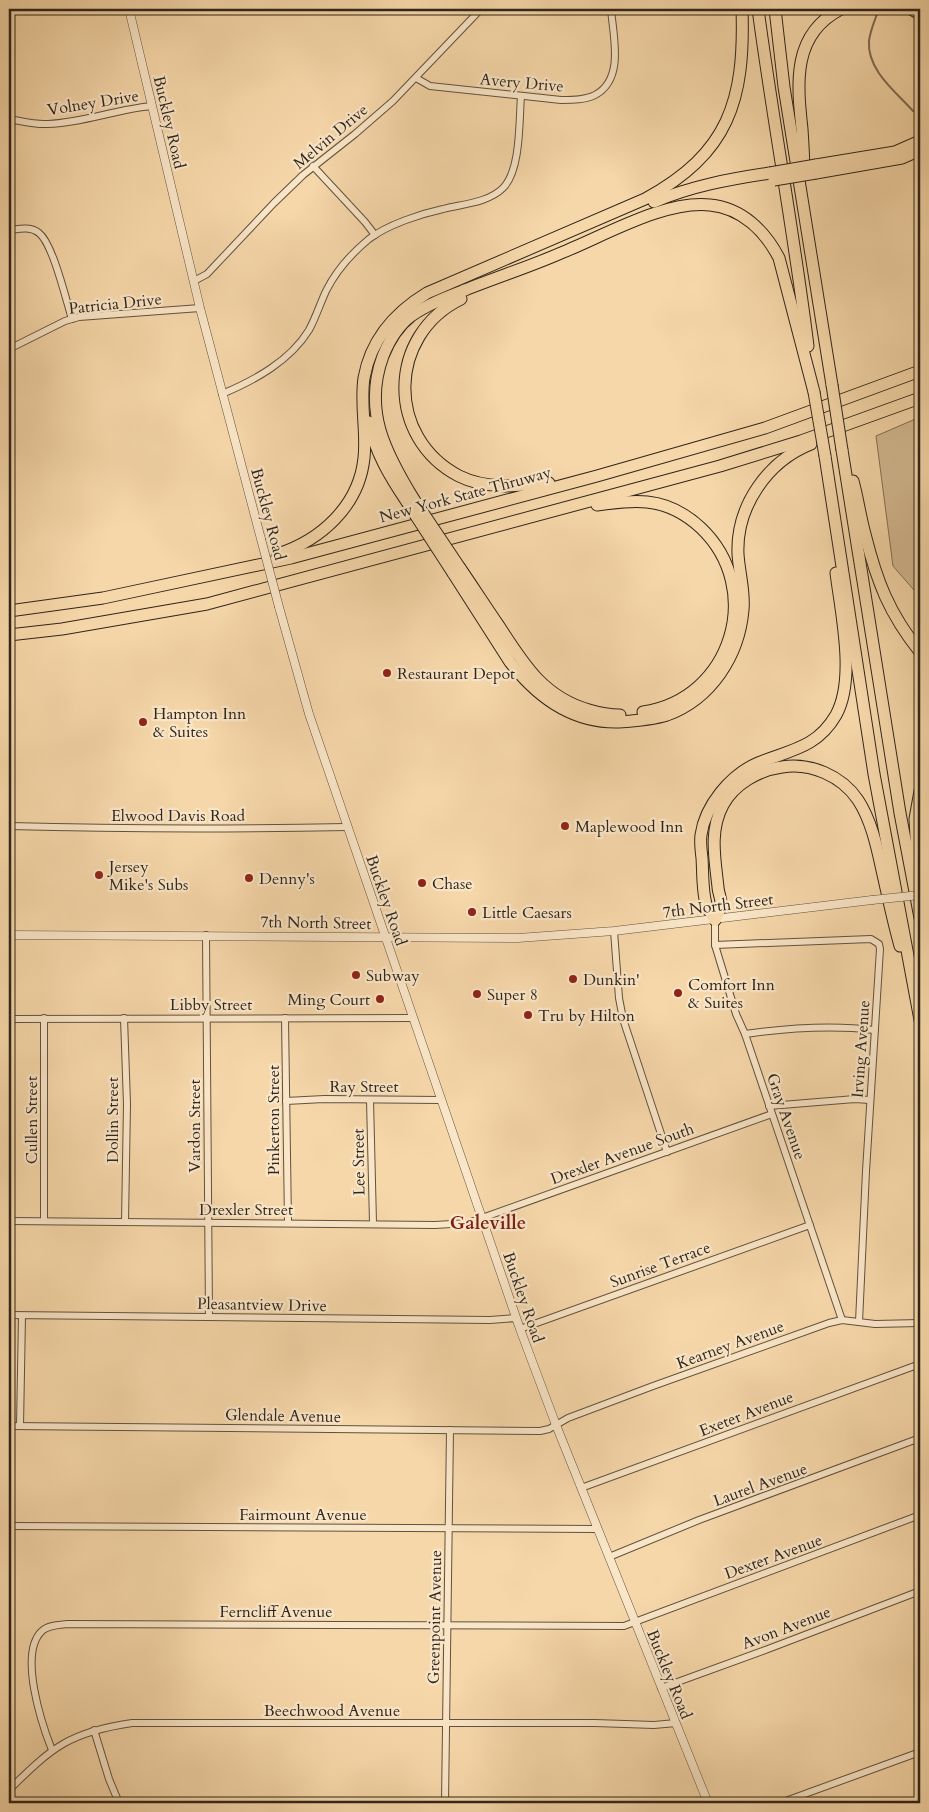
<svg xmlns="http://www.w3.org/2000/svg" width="929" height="1812" viewBox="0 0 929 1812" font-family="Cardo,serif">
<rect width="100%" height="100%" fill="#f6d7a9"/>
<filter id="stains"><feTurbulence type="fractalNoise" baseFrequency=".004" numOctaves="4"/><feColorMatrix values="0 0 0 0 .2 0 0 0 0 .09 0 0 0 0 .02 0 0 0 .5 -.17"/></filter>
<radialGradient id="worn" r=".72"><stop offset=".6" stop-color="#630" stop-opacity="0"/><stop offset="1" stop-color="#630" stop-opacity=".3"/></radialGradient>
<polygon fill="#d4b991" stroke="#826f56" points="920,417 920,597 893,566 876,436"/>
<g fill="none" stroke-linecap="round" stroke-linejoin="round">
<path stroke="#7e6b53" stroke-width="2" d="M 878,11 C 875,20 870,31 869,41 C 867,70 895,91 913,111"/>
<defs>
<g id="minor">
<path d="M 416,78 L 430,86 L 561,100 C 572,100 585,100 595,95 C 625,79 613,36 611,9"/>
<path d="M 9,119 C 21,121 35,125 48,124 C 83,123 117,109 152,106"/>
<polyline points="313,166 365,222 375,235"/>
<path d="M 9,230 C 19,229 30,226 39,233 C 53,244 66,300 72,319"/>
<polyline points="194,281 207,274 274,203 303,175 355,134 393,101 481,9"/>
<polyline points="9,349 65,321 79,317 200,308"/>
<path d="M 222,394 C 255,380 290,361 309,330 C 316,317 320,304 326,291 C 336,271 352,253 369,239 C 387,225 420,214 443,209 C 462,204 488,203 503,188 C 521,170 519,121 521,96"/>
<path d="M 9,826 C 122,829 234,829 347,827"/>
<polyline points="715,920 715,945 736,1014 745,1034 842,1320"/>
<polyline points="614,931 619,998 623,1019 667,1152"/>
<polyline points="206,935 209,1317"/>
<polyline points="715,945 871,939 879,944 880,949 866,1171 859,1322"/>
<polyline points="44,1018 44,1221"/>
<polyline points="124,1018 127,1104 125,1222"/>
<polyline points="285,1018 288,1223"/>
<polyline points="9,1019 412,1018"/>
<path d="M 745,1034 C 787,1028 832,1025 875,1030"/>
<polyline points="370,1100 373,1223"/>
<polyline points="286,1101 324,1099 441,1100"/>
<polyline points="769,1106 855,1099 870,1100"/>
<polyline points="9,1221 435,1225 468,1223 772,1114"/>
<polyline points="9,1315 490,1320 516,1318"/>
<polyline points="520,1329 810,1225"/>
<polyline points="9,1426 540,1431 549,1429 568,1418 653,1386 829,1323 842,1320 875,1324 920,1323"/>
<polyline points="20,1426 22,1316"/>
<polyline points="581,1488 920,1364"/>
<polyline points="9,1526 598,1529"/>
<polyline points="609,1557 699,1520 920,1438"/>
<polyline points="661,1688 768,1649 920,1591"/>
<polyline points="94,1730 109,1779 119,1803"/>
<path d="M 52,1750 C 42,1725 18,1653 42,1631 C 48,1625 59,1625 67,1624 L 624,1626 L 920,1515"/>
<path d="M 9,1790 C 52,1747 70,1732 132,1723 L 595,1723 L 654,1725 L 676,1723"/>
<polyline points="445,1803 450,1430"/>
<polyline points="780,1803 920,1752"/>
</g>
<g id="tertiary">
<polyline points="129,9 200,308 261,539"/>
<polyline points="279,607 309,714 520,1329 556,1425 708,1803"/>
<polyline points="9,935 518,938 614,931 872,900"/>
</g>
<g id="motorway">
<path d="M 758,9 C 773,121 794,233 808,346"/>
<polyline points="775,9 784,87 832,385"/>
<polyline points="911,9 920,14"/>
<polyline points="816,165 895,152 920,141"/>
<polyline points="816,173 902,158 920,150"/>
<path d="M 804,175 C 804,160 803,144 802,129 C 797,83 792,34 841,9"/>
<path d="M 654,202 C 691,186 730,179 770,173"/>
<path d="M 461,299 C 387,335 386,438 459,476 C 487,490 519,486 549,483"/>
<path d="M 369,422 C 375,452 390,477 407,502"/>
<polyline points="842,450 900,813 920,918"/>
<polyline points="825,456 874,774 920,1020"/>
<path d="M 853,481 C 858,499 860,516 865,534 C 877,582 889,613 920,652"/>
<path d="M 413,498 C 385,452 363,410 383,356 C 389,341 398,326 411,316 C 428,304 447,297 465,290 C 497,277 529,267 561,253 C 604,236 664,200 710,205 C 742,208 765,231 779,258 L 814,392"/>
<path d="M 597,505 C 614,503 630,500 647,502 C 667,504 686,514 701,528 C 765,589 732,699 643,712"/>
<path d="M 278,554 C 321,540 359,506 364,458 C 367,432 360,405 364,378 C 371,339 394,313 427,293 L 645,199 C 729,153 745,101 742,9"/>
<path d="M 460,568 C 473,587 486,607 499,626 C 523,663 543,697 589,710 C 599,713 610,715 620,715"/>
<path d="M 453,573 L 510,662 C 537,697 573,723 618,722 C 634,721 651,720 667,715 C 711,699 739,656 743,610 C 745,592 739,572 738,554 C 736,506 768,461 811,444"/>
<polyline points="9,611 103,598 291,558 597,476 765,428 920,371"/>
<polyline points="9,635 62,629 207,604 720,466 801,441 920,398"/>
<polyline points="918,872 915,819 920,791"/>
<path d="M 715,920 C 717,916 720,910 721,906 C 722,900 718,892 718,887 C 715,859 709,831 723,805 C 734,784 759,770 782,767 C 810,762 842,776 858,800 C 873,823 878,853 884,879 C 889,902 894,924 900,946"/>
<path d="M 715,920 C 713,916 709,911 707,907 C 702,894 703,872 702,858 C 701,850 700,842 701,835 C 705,806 730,775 758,763 C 790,750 817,748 836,715 C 856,679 841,613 836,573"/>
</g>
</defs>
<use href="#minor" stroke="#61523e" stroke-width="8"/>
<use href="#tertiary" stroke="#61523e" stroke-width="9"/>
<use href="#motorway" stroke="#2f251b" stroke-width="13"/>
<use href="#minor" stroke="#f9e5c7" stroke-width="6"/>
<use href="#tertiary" stroke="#f9e5c7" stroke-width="8"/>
<use href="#motorway" stroke="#f6d7a9" stroke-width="11"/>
<defs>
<g id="tertiary-bridge">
<polyline points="261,539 279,607"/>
<polyline points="872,900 920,895"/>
</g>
<g id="motorway-bridge">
<polyline points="770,173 816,165"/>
<polyline points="774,180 816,173"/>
<polyline points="832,385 842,450"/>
<polyline points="814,392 825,456"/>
<polyline points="413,498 460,568"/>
<polyline points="407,502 453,573"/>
</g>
</defs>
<use href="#tertiary-bridge" stroke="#61523e" stroke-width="9" stroke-linecap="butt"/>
<use href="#motorway-bridge" stroke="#2f251b" stroke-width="13" stroke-linecap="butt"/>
<use href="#tertiary-bridge" stroke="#f9e5c7" stroke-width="8"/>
<use href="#motorway-bridge" stroke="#f6d7a9" stroke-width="11"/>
</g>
<g fill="#8f2418" stroke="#f9e5c7" stroke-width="2">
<circle cx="387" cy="673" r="5"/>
<circle cx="143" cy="722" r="5"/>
<circle cx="565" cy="826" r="5"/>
<circle cx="99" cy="875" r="5"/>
<circle cx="249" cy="878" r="5"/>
<circle cx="422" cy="883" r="5"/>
<circle cx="472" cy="912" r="5"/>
<circle cx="356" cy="975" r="5"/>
<circle cx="573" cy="979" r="5"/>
<circle cx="678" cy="993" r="5"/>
<circle cx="477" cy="994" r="5"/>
<circle cx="380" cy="999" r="5"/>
<circle cx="528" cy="1015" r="5"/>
</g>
<g text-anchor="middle" stroke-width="4.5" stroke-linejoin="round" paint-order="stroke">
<g font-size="16" fill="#2f251b" stroke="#f9e5c7">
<text transform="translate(522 82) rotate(5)" y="6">Avery Drive</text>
<text transform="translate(93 102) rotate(-9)" y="6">Volney Drive</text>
<text transform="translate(170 122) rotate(77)" y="6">Buckley Road</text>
<text transform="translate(330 136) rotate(-40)" y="6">Melvin Drive</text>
<text transform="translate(115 303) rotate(-6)" y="6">Patricia Drive</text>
<text transform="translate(465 494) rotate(-15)" y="6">New York State Thruway</text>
<text transform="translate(269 514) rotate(75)" y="6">Buckley Road</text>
<text x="178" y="821">Elwood Davis Road</text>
<text transform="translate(387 900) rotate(71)" y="6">Buckley Road</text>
<text transform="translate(718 905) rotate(-7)" y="6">7th North Street</text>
<text transform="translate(316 922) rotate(1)" y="6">7th North Street</text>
<text x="211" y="1010">Libby Street</text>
<text transform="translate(860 1049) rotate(-86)" y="6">Irving Avenue</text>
<text x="364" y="1092">Ray Street</text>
<text transform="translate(787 1116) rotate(71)" y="6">Gray Avenue</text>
<text transform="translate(31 1120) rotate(-90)" y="6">Cullen Street</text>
<text transform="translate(112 1120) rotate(-90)" y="6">Dollin Street</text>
<text transform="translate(273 1120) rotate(-90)" y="6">Pinkerton Street</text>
<text transform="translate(194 1126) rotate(-90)" y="6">Vardon Street</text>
<text transform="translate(622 1153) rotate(-20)" y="6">Drexler Avenue South</text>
<text transform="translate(358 1162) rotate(-91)" y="6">Lee Street</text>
<text x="246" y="1215">Drexler Street</text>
<text transform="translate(660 1264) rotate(-20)" y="6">Sunrise Terrace</text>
<text transform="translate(524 1297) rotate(71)" y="6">Buckley Road</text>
<text transform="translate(262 1304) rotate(1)" y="6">Pleasantview Drive</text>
<text transform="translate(730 1344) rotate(-20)" y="6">Kearney Avenue</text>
<text transform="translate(746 1413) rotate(-21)" y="6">Exeter Avenue</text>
<text transform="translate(283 1415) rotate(1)" y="6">Glendale Avenue</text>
<text transform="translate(760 1484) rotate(-20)" y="6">Laurel Avenue</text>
<text x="303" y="1520">Fairmount Avenue</text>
<text transform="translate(773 1556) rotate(-20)" y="6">Dexter Avenue</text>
<text x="276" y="1617">Ferncliff Avenue</text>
<text transform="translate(434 1617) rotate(-89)" y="6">Greenpoint Avenue</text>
<text transform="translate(786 1627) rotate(-21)" y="6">Avon Avenue</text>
<text transform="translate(670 1674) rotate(68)" y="6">Buckley Road</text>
<text x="332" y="1716">Beechwood Avenue</text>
</g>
<g font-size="16" fill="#2f251b" stroke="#f9e5c7" text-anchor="start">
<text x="397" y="679">Restaurant Depot</text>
<text x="153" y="719">Hampton Inn<tspan x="153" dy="18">&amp; Suites</tspan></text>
<text x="575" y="832">Maplewood Inn</text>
<text x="109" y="872">Jersey<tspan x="109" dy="18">Mike's Subs</tspan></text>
<text x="259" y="884">Denny's</text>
<text x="432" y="889">Chase</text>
<text x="482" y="918">Little Caesars</text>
<text x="366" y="981">Subway</text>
<text x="583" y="985">Dunkin'</text>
<text x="688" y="990">Comfort Inn<tspan x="688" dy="18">&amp; Suites</tspan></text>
<text x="487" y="1000">Super 8</text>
<text x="370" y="1005" text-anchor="end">Ming Court</text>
<text x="538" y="1021">Tru by Hilton</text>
</g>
<g font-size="19" font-weight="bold" fill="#7a1f14" stroke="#f9e5c7">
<text x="488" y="1229">Galeville</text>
</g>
</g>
<rect width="929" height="1812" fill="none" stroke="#f6d7a9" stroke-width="30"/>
<rect x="10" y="10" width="909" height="1792" fill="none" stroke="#2f251b" stroke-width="2.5"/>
<rect x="15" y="15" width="899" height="1782" fill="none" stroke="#2f251b"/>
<rect width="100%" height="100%" filter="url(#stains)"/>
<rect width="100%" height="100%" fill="url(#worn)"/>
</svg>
